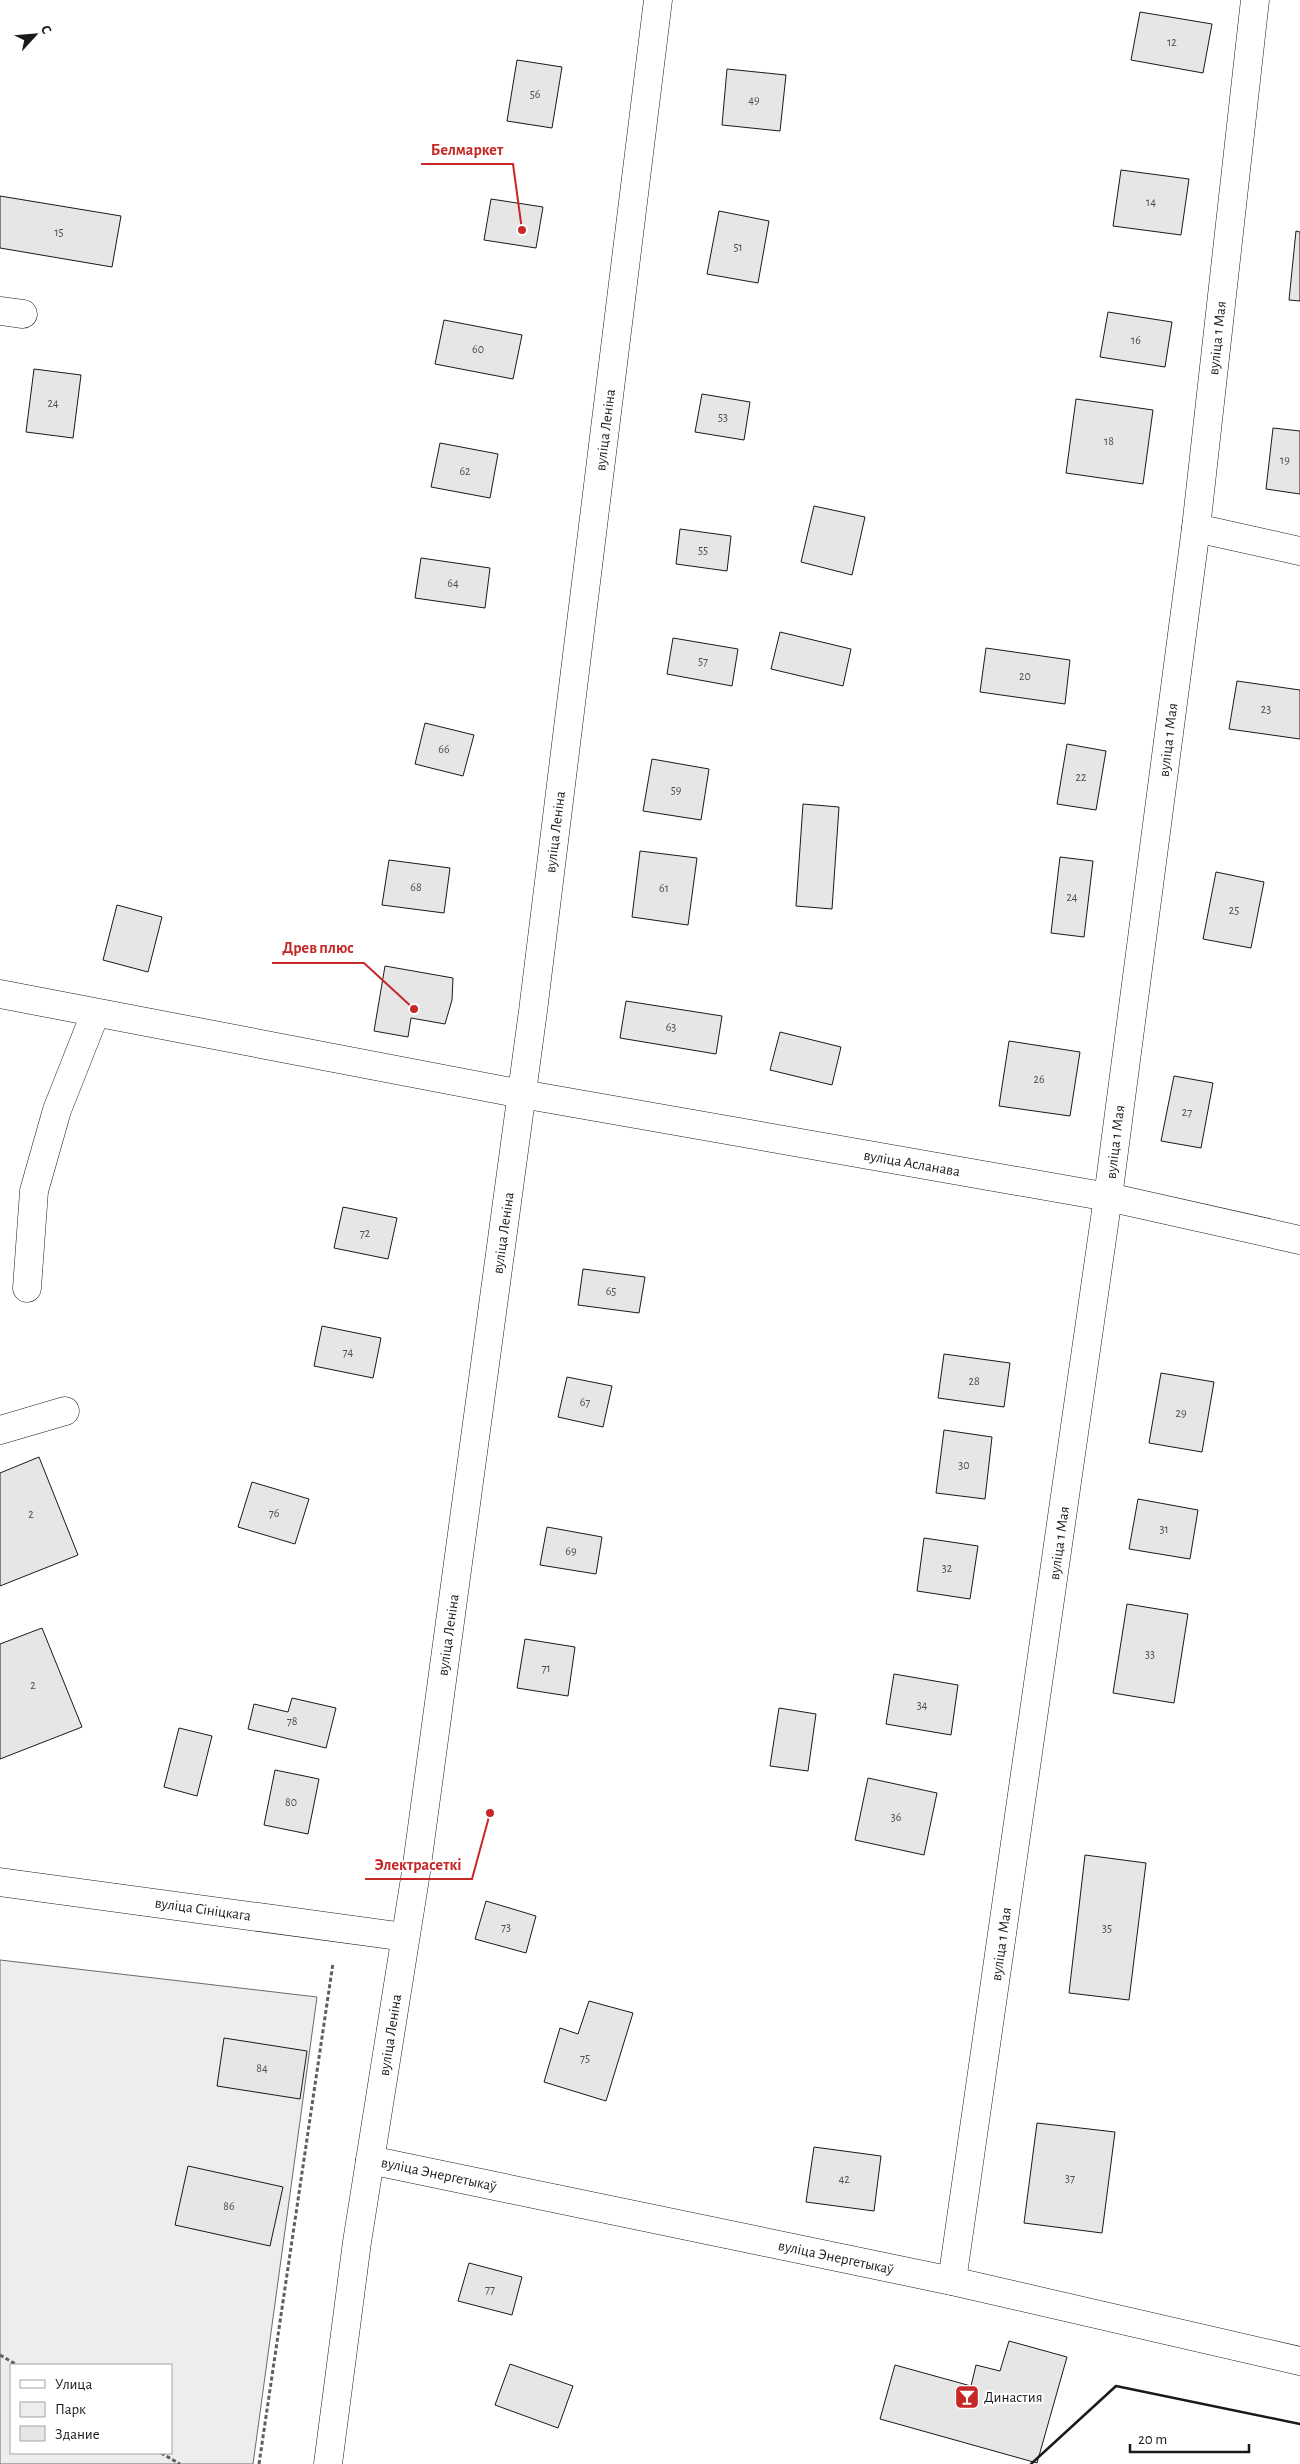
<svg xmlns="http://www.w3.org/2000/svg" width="1300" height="2464" viewBox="0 0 1300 2464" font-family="'Alegreya Sans',sans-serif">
<rect width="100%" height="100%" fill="#fff"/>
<path fill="#ededed" stroke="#6a6a6a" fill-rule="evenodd" d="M 0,1960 L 317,1997 L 253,2464 L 0,2464 ZM 11,2365 L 171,2365 L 171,2453 L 11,2453 Z"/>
<g fill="#e6e6e6" stroke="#1a1a1a">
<polygon points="1140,12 1212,24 1203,73 1131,60"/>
<polygon points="517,60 562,67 552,128 507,121"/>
<polygon points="727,69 786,75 780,131 722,125"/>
<polygon points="1121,170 1189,179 1181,235 1113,226"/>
<polygon points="0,196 121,216 112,267 0,248"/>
<polygon points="491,199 543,207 536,248 484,240"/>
<polygon points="719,211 769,221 758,283 707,274"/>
<polygon points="1296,231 1300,232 1300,301 1289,300"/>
<polygon points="1108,312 1172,322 1165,367 1100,357"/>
<polygon points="444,320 522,335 513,379 435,364"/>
<polygon points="34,369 81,375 73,438 26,432"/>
<polygon points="702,394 750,402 744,440 695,432"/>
<polygon points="1076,399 1153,410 1143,484 1066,473"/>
<polygon points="1273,428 1300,431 1300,494 1266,489"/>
<polygon points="440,443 498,454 490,498 431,487"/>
<polygon points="814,506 865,517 852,575 801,562"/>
<polygon points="680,529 731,536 727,571 676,564"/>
<polygon points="421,558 490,568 485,608 415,598"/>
<polygon points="780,632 851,649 843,686 771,669"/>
<polygon points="673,638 738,649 732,686 667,674"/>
<polygon points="986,648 1070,660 1065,704 980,692"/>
<polygon points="1237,681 1300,690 1300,739 1229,729"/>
<polygon points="425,723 474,735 463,776 415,764"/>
<polygon points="1067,744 1106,751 1096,810 1057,804"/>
<polygon points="652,759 709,769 701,820 643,811"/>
<polygon points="803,804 839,807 832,909 796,906"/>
<polygon points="640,851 697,858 688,925 632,917"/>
<polygon points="1060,857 1093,861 1084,937 1051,933"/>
<polygon points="389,860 450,868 444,913 382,905"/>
<polygon points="1216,872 1264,882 1251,948 1203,939"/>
<polygon points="117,905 162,917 148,972 103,960"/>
<polygon points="385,966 453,978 452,1000 445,1024 411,1018 408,1037 374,1031"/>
<polygon points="626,1001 722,1016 716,1054 620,1038"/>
<polygon points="780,1032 841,1047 832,1085 770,1070"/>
<polygon points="1009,1041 1080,1052 1070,1116 999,1106"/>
<polygon points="1174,1076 1213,1083 1201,1148 1161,1141"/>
<polygon points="343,1207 397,1218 388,1259 334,1248"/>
<polygon points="583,1269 645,1277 639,1313 578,1305"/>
<polygon points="322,1326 381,1338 373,1378 314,1366"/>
<polygon points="944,1354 1010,1363 1004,1407 938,1398"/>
<polygon points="1161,1373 1214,1382 1202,1452 1149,1443"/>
<polygon points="567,1377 612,1386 603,1427 558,1417"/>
<polygon points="944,1430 992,1437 985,1499 936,1493"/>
<polygon points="39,1457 78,1555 0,1586 0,1473"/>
<polygon points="252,1482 309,1499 295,1544 238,1527"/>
<polygon points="1138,1499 1198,1510 1190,1559 1129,1549"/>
<polygon points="547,1527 602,1537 596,1574 540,1565"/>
<polygon points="924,1538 978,1546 970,1599 917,1591"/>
<polygon points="1127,1604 1188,1614 1174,1703 1113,1693"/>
<polygon points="42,1628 82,1727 0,1759 0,1644"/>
<polygon points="525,1639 575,1647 568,1696 517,1688"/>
<polygon points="894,1674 958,1685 951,1735 886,1724"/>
<polygon points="292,1698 336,1708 326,1748 248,1729 254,1704 288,1712"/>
<polygon points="779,1708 816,1714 808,1771 770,1766"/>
<polygon points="179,1728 212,1736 197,1796 164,1787"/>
<polygon points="275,1770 319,1779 308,1834 264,1825"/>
<polygon points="868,1778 937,1793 924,1855 855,1840"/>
<polygon points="1085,1855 1146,1863 1129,2000 1069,1993"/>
<polygon points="486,1901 536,1916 526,1953 475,1939"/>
<polygon points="589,2001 633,2013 606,2101 544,2082 560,2028 578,2034"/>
<polygon points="224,2038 307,2051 300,2099 217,2086"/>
<polygon points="1037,2123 1115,2132 1102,2233 1024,2223"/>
<polygon points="814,2147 881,2156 874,2211 806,2202"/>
<polygon points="188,2166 283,2187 270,2246 175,2225"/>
<polygon points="469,2263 522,2277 512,2315 458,2301"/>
<polygon points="1009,2341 1067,2357 1037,2463 880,2419 895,2365 971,2386 976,2365 1000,2371"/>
<polygon points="510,2364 573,2386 558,2428 495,2405"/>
</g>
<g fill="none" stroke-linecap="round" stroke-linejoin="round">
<defs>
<g id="minor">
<polyline points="0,311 23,314"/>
<polyline points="1196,528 1300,551"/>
<polyline points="0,994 522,1094 1108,1197 1300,1240"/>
<polyline points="27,1288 34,1191 57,1110 95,1014"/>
<polyline points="0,1430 65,1411"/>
<polyline points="0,1882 405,1937"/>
<polyline points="370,2160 952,2281 1300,2361"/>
<polyline points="952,2281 1108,1197 1196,528 1255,0"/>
</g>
<polyline id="major" points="328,2464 357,2242 416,1872 533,1011 658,0"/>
</defs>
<use href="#minor" stroke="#1a1a1a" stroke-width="29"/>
<use href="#major" stroke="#1a1a1a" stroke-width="29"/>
<g stroke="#5f5f5f" stroke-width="3" stroke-dasharray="4 2.5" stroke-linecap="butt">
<polyline points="0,2355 17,2365"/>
<polyline points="161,2453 180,2464"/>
<polyline points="259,2464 333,1963"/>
</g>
<use href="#minor" stroke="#fff" stroke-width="28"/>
<use href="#major" stroke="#fff" stroke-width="28"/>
<polyline stroke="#1a1a1a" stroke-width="2.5" points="1031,2464 1116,2386 1300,2424"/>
</g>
<defs>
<symbol id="bar-square" viewBox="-11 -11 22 22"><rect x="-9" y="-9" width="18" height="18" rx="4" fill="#c62828" stroke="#fff"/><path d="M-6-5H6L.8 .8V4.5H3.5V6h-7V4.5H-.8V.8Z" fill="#fff"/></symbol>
</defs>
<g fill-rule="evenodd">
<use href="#bar-square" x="953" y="2383" width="28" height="28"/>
</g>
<g text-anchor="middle" stroke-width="4" stroke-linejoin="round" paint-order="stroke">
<g font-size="12" fill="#4d4d4d">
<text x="1172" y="46">12</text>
<text x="535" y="98">56</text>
<text x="754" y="104">49</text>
<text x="1151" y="206">14</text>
<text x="59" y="236">15</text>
<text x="738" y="251">51</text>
<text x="1136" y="344">16</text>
<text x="478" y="353">60</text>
<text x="53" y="407">24</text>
<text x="723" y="421">53</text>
<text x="1109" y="445">18</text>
<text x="1285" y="464">19</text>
<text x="465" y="475">62</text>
<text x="703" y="554">55</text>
<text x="453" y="587">64</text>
<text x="703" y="665">57</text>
<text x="1025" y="680">20</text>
<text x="1266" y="713">23</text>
<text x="444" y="753">66</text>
<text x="1081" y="781">22</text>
<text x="676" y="794">59</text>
<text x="416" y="891">68</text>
<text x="664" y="892">61</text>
<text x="1072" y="901">24</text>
<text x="1234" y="914">25</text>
<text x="671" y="1031">63</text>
<text x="1039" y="1083">26</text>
<text x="1187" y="1116">27</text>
<text x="365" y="1237">72</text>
<text x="611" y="1295">65</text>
<text x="348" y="1356">74</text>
<text x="974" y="1385">28</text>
<text x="585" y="1406">67</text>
<text x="1181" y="1417">29</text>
<text x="964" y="1469">30</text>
<text x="274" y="1517">76</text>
<text x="31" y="1518">2</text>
<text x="1164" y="1533">31</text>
<text x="571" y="1555">69</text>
<text x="947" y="1572">32</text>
<text x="1150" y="1658">33</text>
<text x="546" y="1672">71</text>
<text x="33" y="1689">2</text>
<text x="922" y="1709">34</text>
<text x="292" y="1725">78</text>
<text x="291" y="1806">80</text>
<text x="896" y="1821">36</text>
<text x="506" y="1931">73</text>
<text x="1107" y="1932">35</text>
<text x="585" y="2062">75</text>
<text x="262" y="2072">84</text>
<text x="1070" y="2182">37</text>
<text x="844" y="2183">42</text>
<text x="229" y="2210">86</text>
<text x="490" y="2293">77</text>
</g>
<g font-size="15" fill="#1a1a1a" stroke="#fff">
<text transform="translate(1217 338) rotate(-84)" y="5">вуліца 1 Мая</text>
<text transform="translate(605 430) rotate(-83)" y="5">вуліца Леніна</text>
<text transform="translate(1168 740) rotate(-83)" y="5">вуліца 1 Мая</text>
<text transform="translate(555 832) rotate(-83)" y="5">вуліца Леніна</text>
<text transform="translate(1115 1142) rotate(-83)" y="5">вуліца 1 Мая</text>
<text transform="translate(912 1163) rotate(10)" y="5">вуліца Асланава</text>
<text transform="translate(503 1233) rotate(-82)" y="5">вуліца Леніна</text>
<text transform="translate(1059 1543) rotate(-82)" y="5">вуліца 1 Мая</text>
<text transform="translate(448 1635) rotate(-82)" y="5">вуліца Леніна</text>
<text transform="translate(203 1909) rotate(8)" y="5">вуліца Сініцкага</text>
<text transform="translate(1001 1944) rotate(-82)" y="5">вуліца 1 Мая</text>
<text transform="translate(390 2035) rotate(-81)" y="5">вуліца Леніна</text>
<text transform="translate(439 2174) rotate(12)" y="5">вуліца Энергетыкаў</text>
<text transform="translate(836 2257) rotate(12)" y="5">вуліца Энергетыкаў</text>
</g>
<g font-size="15" fill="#1a1a1a" stroke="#fff" text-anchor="start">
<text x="984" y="2402">Династия</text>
</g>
</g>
<path fill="none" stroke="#c62828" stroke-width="2" d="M522 230L513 164H421M414 1009L364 963H272M490 1813L472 1879H365"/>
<g fill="#c62828" stroke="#fff" stroke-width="2">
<circle cx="522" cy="230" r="5"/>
<circle cx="414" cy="1009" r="5"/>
<circle cx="490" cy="1813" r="5"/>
</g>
<g font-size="16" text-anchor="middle" font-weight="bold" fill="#c62828" stroke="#fff" stroke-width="4" stroke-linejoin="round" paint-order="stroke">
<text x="467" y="155">Белмаркет</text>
<text x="318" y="953">Древ плюс</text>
<text x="418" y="1870">Электрасеткі</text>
</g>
<rect x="10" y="2364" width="162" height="90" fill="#ffffff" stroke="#a3a3a3"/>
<rect x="20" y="2380" width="25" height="8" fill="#ffffff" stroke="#a3a3a3"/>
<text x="55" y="2389" font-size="15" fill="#1a1a1a">Улица</text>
<rect x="20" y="2402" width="25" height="15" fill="#ededed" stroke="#a3a3a3"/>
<text x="55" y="2414" font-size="15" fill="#1a1a1a">Парк</text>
<rect x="20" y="2426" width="25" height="15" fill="#e6e6e6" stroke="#a3a3a3"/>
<text x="55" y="2439" font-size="15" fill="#1a1a1a">Здание</text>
<g transform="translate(35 35) rotate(64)" stroke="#ffffff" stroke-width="4" paint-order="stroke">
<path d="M0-4L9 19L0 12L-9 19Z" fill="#1a1a1a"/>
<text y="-8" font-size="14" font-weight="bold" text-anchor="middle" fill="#1a1a1a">С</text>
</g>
<path d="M1130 2444v8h119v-8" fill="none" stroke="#1a1a1a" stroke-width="2.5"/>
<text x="1138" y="2444" font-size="15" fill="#1a1a1a" stroke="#ffffff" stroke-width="4" paint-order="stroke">20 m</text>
</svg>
